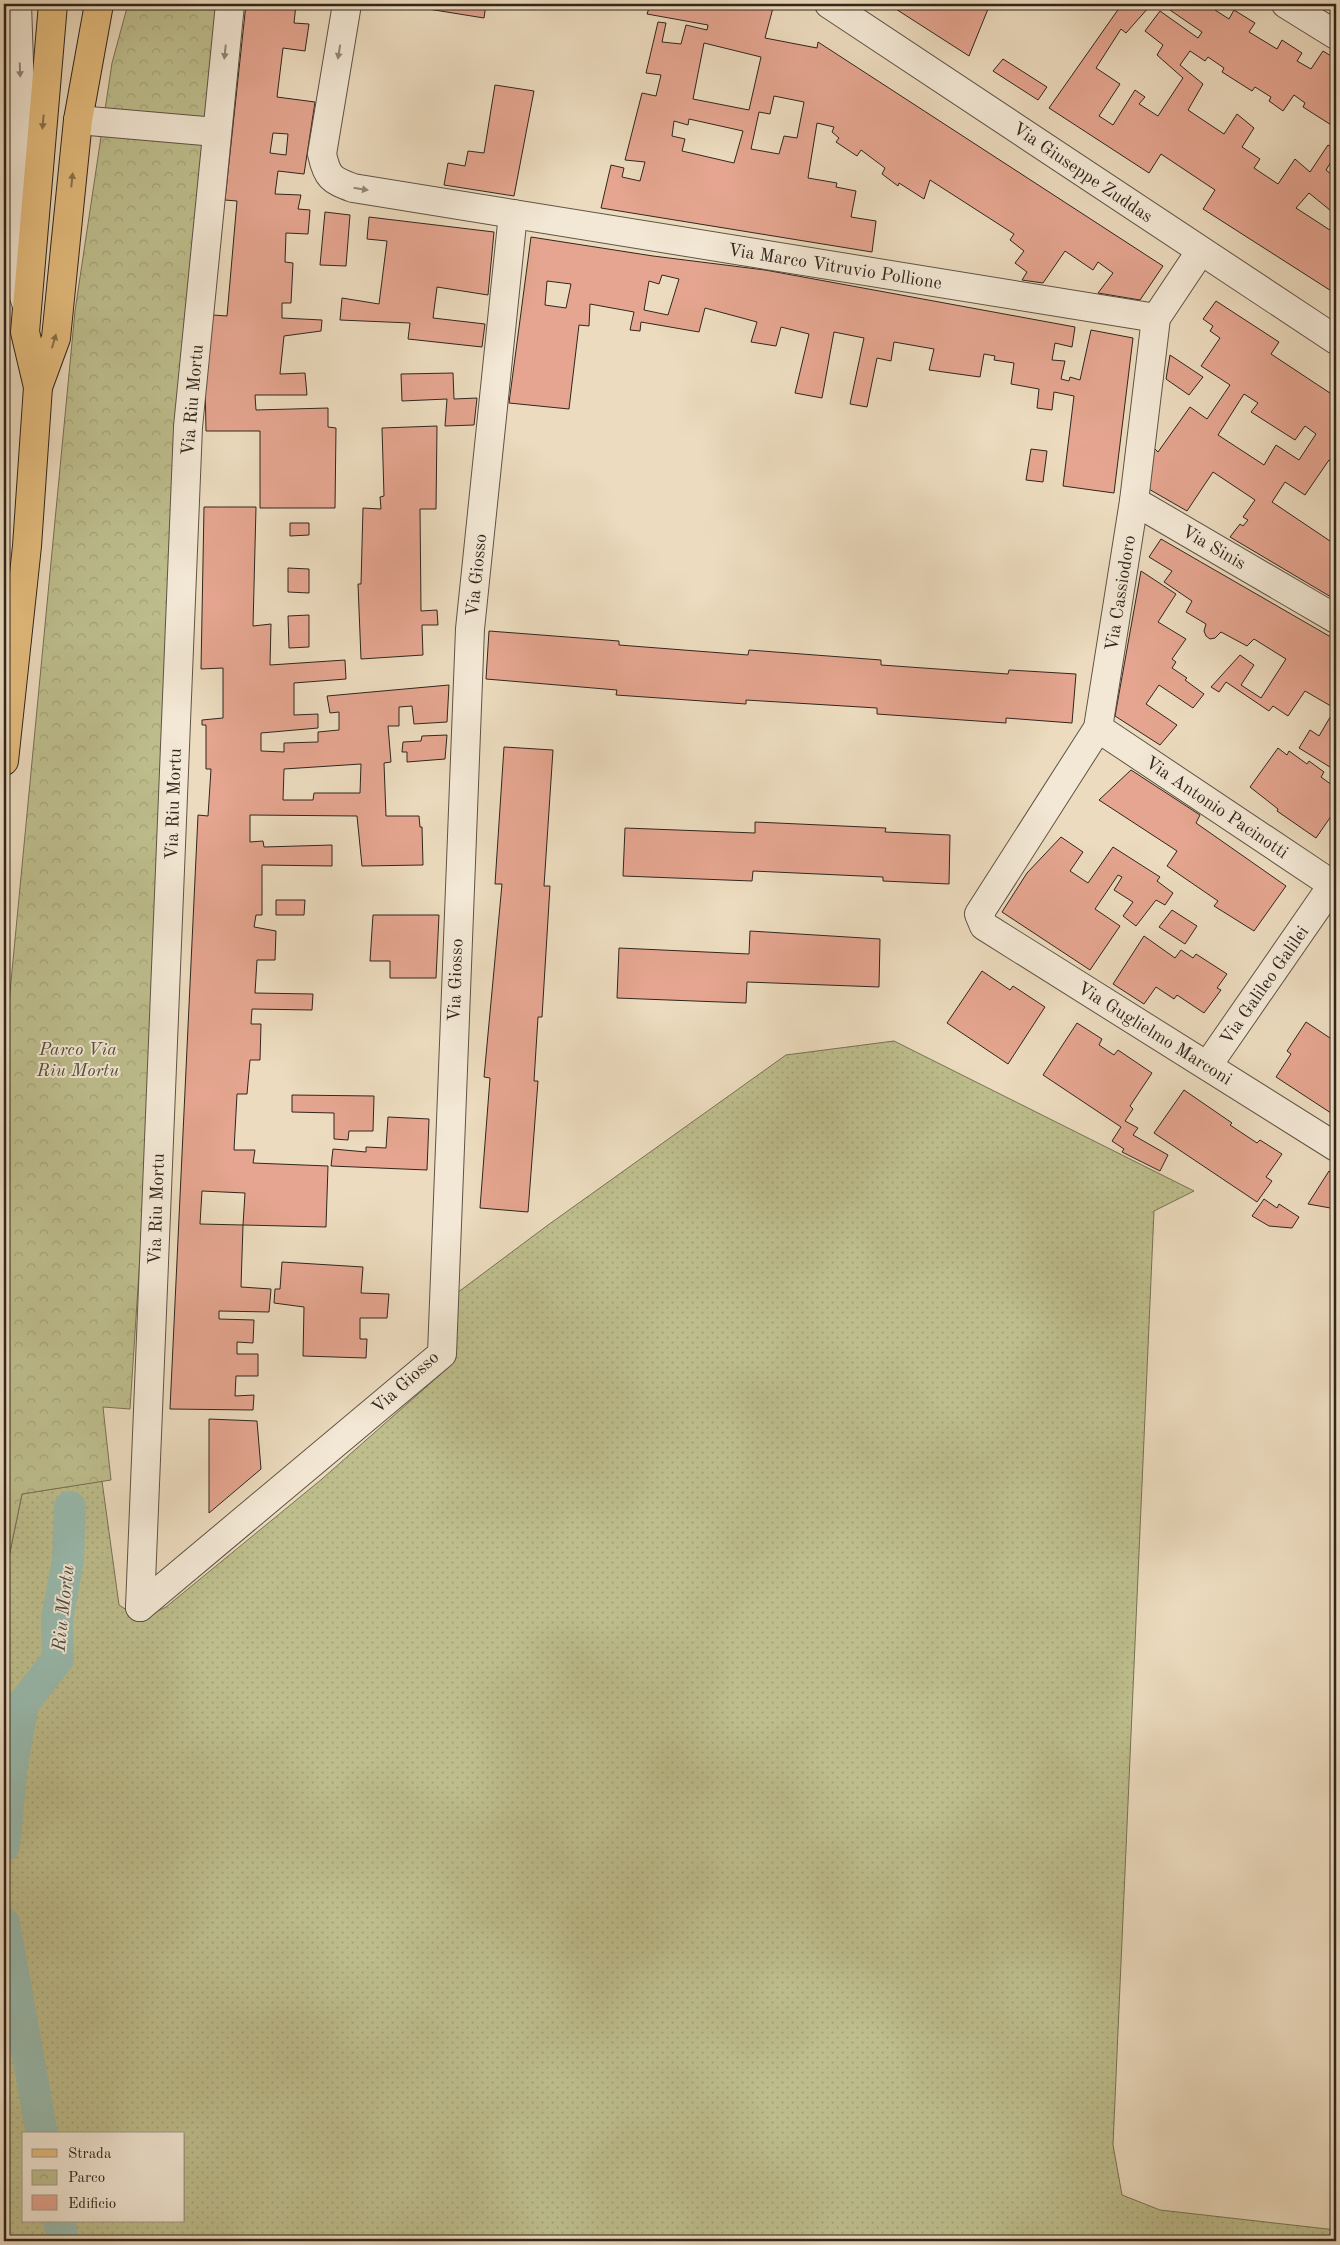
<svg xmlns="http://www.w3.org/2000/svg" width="1340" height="2245" viewBox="0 0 1340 2245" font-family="'Old Standard TT',serif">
<defs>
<pattern id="grass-dots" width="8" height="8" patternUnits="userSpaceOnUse" patternTransform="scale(1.25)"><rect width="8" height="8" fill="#bebe8d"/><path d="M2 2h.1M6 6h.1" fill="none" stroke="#a4a379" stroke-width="1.8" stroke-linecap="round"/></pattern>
<pattern id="park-crowns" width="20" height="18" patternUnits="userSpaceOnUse" patternTransform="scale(1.25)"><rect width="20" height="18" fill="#bebe8d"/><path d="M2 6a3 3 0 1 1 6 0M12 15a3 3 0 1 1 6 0" fill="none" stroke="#a4a379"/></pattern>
</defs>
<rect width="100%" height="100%" fill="#ecdbbe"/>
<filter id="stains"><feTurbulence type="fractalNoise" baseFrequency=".004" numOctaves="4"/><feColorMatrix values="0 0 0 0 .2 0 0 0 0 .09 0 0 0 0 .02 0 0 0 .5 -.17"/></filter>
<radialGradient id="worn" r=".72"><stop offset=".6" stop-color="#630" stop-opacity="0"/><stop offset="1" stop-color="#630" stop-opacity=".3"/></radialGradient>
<path fill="url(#grass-dots)" stroke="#777255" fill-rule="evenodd" d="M 894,1041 L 1194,1191 L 1154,1211 L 1113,2145 L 1122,2195 L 1160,2210 L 1336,2230 L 1336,2241 L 4,2241 L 4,1581 L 22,1494 L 102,1481 L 119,1605 L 141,1619 L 166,1607 L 322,1479 L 451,1365 L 453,1296 L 548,1225 L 786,1055 ZM 24,2134 L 184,2134 L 184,2221 L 24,2221 Z"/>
<polygon fill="url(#park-crowns)" stroke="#777255" points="128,4 222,4 130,1409 103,1407 111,1480 22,1494 4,1581 4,1055 75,311 112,63"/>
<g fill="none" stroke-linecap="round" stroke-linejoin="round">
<g stroke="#99bbae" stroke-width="32">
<polyline points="4,1846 12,1764 23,1704 58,1659 57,1619 68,1560 70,1507"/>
<polyline points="4,1923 42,2134"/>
<polyline points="59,2221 63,2241"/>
</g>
</g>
<g fill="#e5a590" stroke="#30261d" fill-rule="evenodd">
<path d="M 246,4 L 296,4 L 294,23 L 309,24 L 305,51 L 283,48 L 277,97 L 315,102 L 304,174 L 278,171 L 275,194 L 301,195 L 298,209 L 310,210 L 308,234 L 286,233 L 285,262 L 293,263 L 291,303 L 282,303 L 282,318 L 322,320 L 321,331 L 284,336 L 280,374 L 305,373 L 307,395 L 255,395 L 256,410 L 328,408 L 328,427 L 336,428 L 335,508 L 260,508 L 260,431 L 206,431 L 205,376 L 213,315 L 227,316 L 237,201 L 225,200 ZM 273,133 L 288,134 L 286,155 L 270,153 Z"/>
<polygon points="422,4 486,4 484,18 422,8"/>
<path d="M 642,4 L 774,4 L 765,38 L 817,48 L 818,42 L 1163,266 L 1140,300 L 1098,293 L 1113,273 L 1098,262 L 1093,270 L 1065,251 L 1043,283 L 1022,280 L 1027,272 L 1015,263 L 1024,251 L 1010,240 L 1014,234 L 930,180 L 924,199 L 899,183 L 898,186 L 882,174 L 885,168 L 861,150 L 857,156 L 836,142 L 839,138 L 832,132 L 834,127 L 817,123 L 808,178 L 837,183 L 836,187 L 856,191 L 851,217 L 876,221 L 872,252 L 601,208 L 611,165 L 624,168 L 622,177 L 640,181 L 645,162 L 625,160 L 642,93 L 656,96 L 661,75 L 646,73 L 658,22 L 666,23 L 662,42 L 681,44 L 686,25 L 707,30 L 708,25 L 647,14 L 650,5 ZM 704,43 L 761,57 L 749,110 L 693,99 ZM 774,96 L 804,102 L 797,138 L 784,136 L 779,154 L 751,149 L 759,112 L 770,114 ZM 689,119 L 743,131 L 734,163 L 682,151 L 685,139 L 672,136 L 674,121 L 688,125 Z"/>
<polygon points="888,4 990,4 969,56"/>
<polygon points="1122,4 1146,4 1149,7 1126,33 1121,29 1096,68 1120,84 1099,116 1113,125 1135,90 1145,97 1139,104 1158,116 1183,78 1157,55 1163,45 1145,31 1160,11 1198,38 1202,32 1170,10 1173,6 1168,4 1220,4 1215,10 1229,19 1234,10 1255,23 1249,32 1277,49 1282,40 1302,53 1297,61 1311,69 1323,51 1336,59 1336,128 1303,107 1305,103 1294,95 1283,111 1269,101 1271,97 1255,87 1252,91 1222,72 1224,68 1208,57 1205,61 1190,51 1180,65 1203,84 1188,110 1224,134 1237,114 1254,128 1242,147 1260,159 1254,168 1278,184 1295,159 1310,172 1328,145 1336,150 1336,154 1326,170 1336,178 1336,215 1309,193 1296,208 1336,234 1336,294 1203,209 1215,190 1161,154 1149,173 1049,108"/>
<polygon points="1003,59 1047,87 1038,100 993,71"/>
<polygon points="495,85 534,91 514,196 444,185 448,163 465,166 468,151 484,153"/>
<polygon points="325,212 350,215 346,266 320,265"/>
<polygon points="369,217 494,232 488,295 437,287 433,318 485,324 482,347 408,339 410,323 340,320 342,298 379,304 387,241 367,239"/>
<path d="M 531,237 L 653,256 L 765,270 L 1075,327 L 1072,347 L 1055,343 L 1052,360 L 1065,361 L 1061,379 L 1069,381 L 1070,377 L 1080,380 L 1091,330 L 1133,338 L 1114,493 L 1063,486 L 1074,396 L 1054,392 L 1052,410 L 1037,408 L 1039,389 L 1011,384 L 1014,363 L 994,360 L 995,356 L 984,354 L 980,377 L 929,370 L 934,349 L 894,342 L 891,361 L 877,358 L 867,407 L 850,404 L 864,338 L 834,332 L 822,398 L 795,393 L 809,334 L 781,327 L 776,346 L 751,342 L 757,322 L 705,308 L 699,332 L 641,322 L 640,331 L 630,330 L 634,312 L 590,304 L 589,326 L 579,325 L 569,409 L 509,403 ZM 662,275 L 679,279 L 668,315 L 644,310 L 649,281 L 659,284 ZM 547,281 L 571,284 L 566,308 L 545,305 Z"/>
<path d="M 1216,301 L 1279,342 L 1271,354 L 1336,397 L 1336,464 L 1329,460 L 1305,495 L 1285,482 L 1272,502 L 1336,545 L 1332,552 L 1336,554 L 1336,590 L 1331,597 L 1230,537 L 1240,524 L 1243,526 L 1248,520 L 1243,517 L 1255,500 L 1213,472 L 1187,511 L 1147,488 L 1154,448 L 1158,452 L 1190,407 L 1207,419 L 1230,385 L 1201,366 L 1220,338 L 1210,331 L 1213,326 L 1203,319 ZM 1244,394 L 1258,403 L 1251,412 L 1295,440 L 1305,426 L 1316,434 L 1299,460 L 1276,445 L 1264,465 L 1218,435 Z"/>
<polygon points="1170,355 1203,377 1189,395 1166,379"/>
<polygon points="453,373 454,399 477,398 474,425 445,426 447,399 402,401 401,374"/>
<polygon points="437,426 436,509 420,509 421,611 437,610 438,625 422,625 423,655 361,659 358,584 361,584 363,508 381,509 380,497 384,496 382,428"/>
<polygon points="1031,449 1047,451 1043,482 1026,480"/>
<path d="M 204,507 L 256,507 L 253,626 L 271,624 L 270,665 L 345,660 L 346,679 L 294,683 L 294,715 L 318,714 L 318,728 L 261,733 L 261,751 L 284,752 L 284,743 L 318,742 L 318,732 L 339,730 L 339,712 L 330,713 L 327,696 L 449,685 L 447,722 L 414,724 L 412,706 L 399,707 L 399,726 L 388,726 L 391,762 L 384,763 L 386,816 L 419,816 L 420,827 L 422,827 L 423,865 L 362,866 L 357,816 L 250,815 L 250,842 L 263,841 L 264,847 L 332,845 L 332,866 L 262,865 L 262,915 L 256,915 L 254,927 L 276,931 L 275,960 L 257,960 L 255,993 L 313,994 L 312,1010 L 252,1009 L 251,1024 L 261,1024 L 260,1060 L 250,1060 L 247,1094 L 237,1094 L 234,1150 L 255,1150 L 253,1163 L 328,1166 L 326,1227 L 243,1225 L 241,1287 L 271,1289 L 269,1312 L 219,1311 L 219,1319 L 254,1320 L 253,1343 L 237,1342 L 237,1354 L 258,1354 L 258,1376 L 236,1376 L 235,1396 L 254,1395 L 253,1410 L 170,1409 L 198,815 L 208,816 L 211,769 L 206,769 L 206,725 L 202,725 L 202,720 L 223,718 L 223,668 L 201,669 ZM 361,764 L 360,793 L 314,793 L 313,800 L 283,800 L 284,769 ZM 202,1191 L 245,1193 L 243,1225 L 200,1224 Z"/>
<polygon points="290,523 309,523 309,535 290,536"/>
<polygon points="1161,539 1336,640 1336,709 1305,691 1288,716 1273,706 1269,711 1226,682 1219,692 1211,687 1240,655 1254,665 1241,685 1261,698 1286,659 1254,639 1247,646 1221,632 1215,638 1210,639 1206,636 1204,631 1206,624 1186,612 1192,601 1164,582 1172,571 1149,557"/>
<polygon points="288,568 309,569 309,593 288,592"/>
<polygon points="1141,571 1176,594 1158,622 1186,639 1172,659 1176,662 1172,668 1187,678 1185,680 1204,694 1193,708 1159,685 1146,704 1177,725 1160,745 1115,716"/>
<polygon points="309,615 309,647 289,648 288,616"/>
<polygon points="489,631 619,641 619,645 748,655 749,650 881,660 881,665 1008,674 1009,670 1076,674 1072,723 1006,718 1006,723 877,714 877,708 746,700 746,704 616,695 617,690 486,679"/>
<polygon points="1332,714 1336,716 1336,758 1330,767 1299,748 1310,730 1319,736"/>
<polygon points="447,735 445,759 407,762 407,752 402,752 403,742 421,741 422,736"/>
<polygon points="504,747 553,750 544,886 550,886 542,1017 538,1017 534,1081 538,1081 528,1212 480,1208 490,1078 484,1077 502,884 495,884"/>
<polygon points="1278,748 1287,755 1289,751 1307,764 1309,761 1324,772 1321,777 1336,788 1336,809 1316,838 1277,811 1278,809 1250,787"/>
<polygon points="1131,770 1200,815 1196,823 1286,886 1254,931 1214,906 1218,901 1167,866 1177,851 1099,800"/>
<polygon points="755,822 886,828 885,832 950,835 949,884 883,881 883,877 753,871 752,881 623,876 625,828 755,833"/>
<polygon points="1061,837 1083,852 1070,871 1088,883 1113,847 1160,877 1157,881 1173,893 1165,905 1156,900 1136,926 1123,916 1133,902 1114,890 1122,877 1118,875 1095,909 1120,926 1090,970 1002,912 1027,873"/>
<polygon points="276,900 305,900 304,915 276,915"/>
<polygon points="1172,910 1197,926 1185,944 1159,927"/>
<polygon points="373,915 439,915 436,978 390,978 390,961 370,961"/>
<polygon points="750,931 880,939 879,987 747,982 746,1003 617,998 619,948 749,954"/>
<polygon points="1144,936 1175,958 1181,950 1193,958 1196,954 1227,974 1217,988 1221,990 1204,1013 1177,995 1174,999 1156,987 1144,1004 1113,984"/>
<polygon points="982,971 1010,990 1013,986 1045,1007 1008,1064 947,1023"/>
<polygon points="1306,1022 1336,1042 1336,1112 1334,1115 1276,1077 1291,1054 1287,1051"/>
<polygon points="1077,1023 1102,1039 1099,1045 1114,1055 1118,1050 1152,1073 1130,1106 1133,1109 1125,1121 1138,1128 1133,1135 1168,1155 1160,1171 1122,1152 1124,1149 1112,1141 1121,1127 1043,1075"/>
<polygon points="1184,1090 1232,1123 1230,1125 1257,1143 1260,1140 1282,1154 1266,1177 1272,1181 1257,1202 1154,1133"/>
<polygon points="292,1095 374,1096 373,1131 349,1131 348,1140 334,1139 334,1113 292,1112"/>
<polygon points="388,1117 429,1119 427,1170 331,1166 333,1149 366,1152 366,1147 386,1148"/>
<polygon points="1329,1171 1336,1177 1336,1209 1308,1204"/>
<polygon points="1264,1199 1277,1208 1279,1204 1299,1217 1292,1228 1269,1226 1252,1216"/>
<polygon points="282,1262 363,1267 361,1293 389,1294 387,1318 360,1318 360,1339 367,1339 366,1358 303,1356 304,1307 274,1303 275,1289 280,1289"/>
<polygon points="209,1419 257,1421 261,1469 209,1513"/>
</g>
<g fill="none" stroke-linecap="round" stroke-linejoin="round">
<defs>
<g id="minor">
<polyline points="17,4 20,92 11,256 27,306"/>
<path d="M 347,4 L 322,154 C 327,177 331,180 353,188 L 1156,318"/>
<polyline points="829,4 1336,340"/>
<polyline points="1286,4 1336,35"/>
<polyline points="78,120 216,132"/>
<polyline points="1200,252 1156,318 1134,501 1098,728 979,914 984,926 1336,1147"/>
<polyline points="1134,501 1336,619"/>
<polyline points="1098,728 1336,887"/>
<polyline points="1208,1065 1336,880"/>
<polyline points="140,1607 188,427 230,4"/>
<polyline points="140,1607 442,1354 470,629 513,214"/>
</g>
<g id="major">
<polyline points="38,387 25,332 53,4"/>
<polyline points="4,761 27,546 38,387 56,338 78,120 99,4"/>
</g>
</defs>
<use href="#minor" stroke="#5f5345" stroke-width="30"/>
<use href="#major" stroke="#30261d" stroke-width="30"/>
<use href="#minor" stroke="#f3e8d5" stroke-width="28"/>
<use href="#major" stroke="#e6be7f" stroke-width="28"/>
</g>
<defs><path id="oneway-solid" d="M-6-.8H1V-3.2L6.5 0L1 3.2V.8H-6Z" transform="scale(1.25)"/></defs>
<g fill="#928779">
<use href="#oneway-solid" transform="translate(225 52) rotate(96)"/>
<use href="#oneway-solid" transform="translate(339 52) rotate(99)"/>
<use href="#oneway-solid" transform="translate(20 70) rotate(88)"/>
<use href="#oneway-solid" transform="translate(361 189) rotate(9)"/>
</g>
<g fill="#8b724e">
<use href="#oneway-solid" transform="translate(43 122) rotate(95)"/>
<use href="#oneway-solid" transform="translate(72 180) rotate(-84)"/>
<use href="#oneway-solid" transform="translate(54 341) rotate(-74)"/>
</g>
<g text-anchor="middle" stroke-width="4" stroke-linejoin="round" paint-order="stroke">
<g font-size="18" fill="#30261d" stroke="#f3e8d5">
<text transform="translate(1083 172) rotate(34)" y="6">Via Giuseppe Zuddas</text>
<text transform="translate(835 266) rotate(9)" y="6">Via Marco Vitruvio Pollione</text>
<text transform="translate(192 400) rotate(-85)" y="6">Via Riu Mortu</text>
<text transform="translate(1214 547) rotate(30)" y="6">Via Sinis</text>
<text transform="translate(476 575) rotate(-84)" y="6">Via Giosso</text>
<text transform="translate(1120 593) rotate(-81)" y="6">Via Cassiodoro</text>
<text transform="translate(173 804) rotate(-88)" y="6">Via Riu Mortu</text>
<text transform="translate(1217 807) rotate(34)" y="6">Via Antonio Pacinotti</text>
<text transform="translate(455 980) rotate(-88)" y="6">Via Giosso</text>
<text transform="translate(1264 985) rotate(-55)" y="6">Via Galileo Galilei</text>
<text transform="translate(1155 1033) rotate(32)" y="6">Via Guglielmo Marconi</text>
<text transform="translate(156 1209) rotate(-88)" y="6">Via Riu Mortu</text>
<text transform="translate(405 1382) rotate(-42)" y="6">Via Giosso</text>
</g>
<g font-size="18" font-style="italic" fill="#544c39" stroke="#f3e8d5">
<text x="78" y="1055">Parco Via<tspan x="78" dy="21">Riu Mortu</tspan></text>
</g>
<g font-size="19" font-style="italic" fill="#4a4b41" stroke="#f3e8d5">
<text transform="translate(62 1608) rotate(-84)" y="7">Riu Mortu</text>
</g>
</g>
<rect width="1340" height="2245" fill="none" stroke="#ecdbbe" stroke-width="20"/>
<rect x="5" y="5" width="1330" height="2235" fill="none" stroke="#30261d" stroke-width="2.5"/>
<rect x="10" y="10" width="1320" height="2225" fill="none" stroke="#30261d"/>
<rect x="22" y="2132" width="162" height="90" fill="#f3e8d5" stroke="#a59a8b"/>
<rect x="32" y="2149" width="25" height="8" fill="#e6be7f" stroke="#a59a8b"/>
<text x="68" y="2158" font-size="15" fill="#30261d">Strada</text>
<rect x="32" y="2170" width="25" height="15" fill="url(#park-crowns)" stroke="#a59a8b"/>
<text x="68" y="2182" font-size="15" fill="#30261d">Parco</text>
<rect x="32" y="2195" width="25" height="15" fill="#e5a590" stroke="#a59a8b"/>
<text x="68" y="2208" font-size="15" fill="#30261d">Edificio</text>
<rect width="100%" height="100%" filter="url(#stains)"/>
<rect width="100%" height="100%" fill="url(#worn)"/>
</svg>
